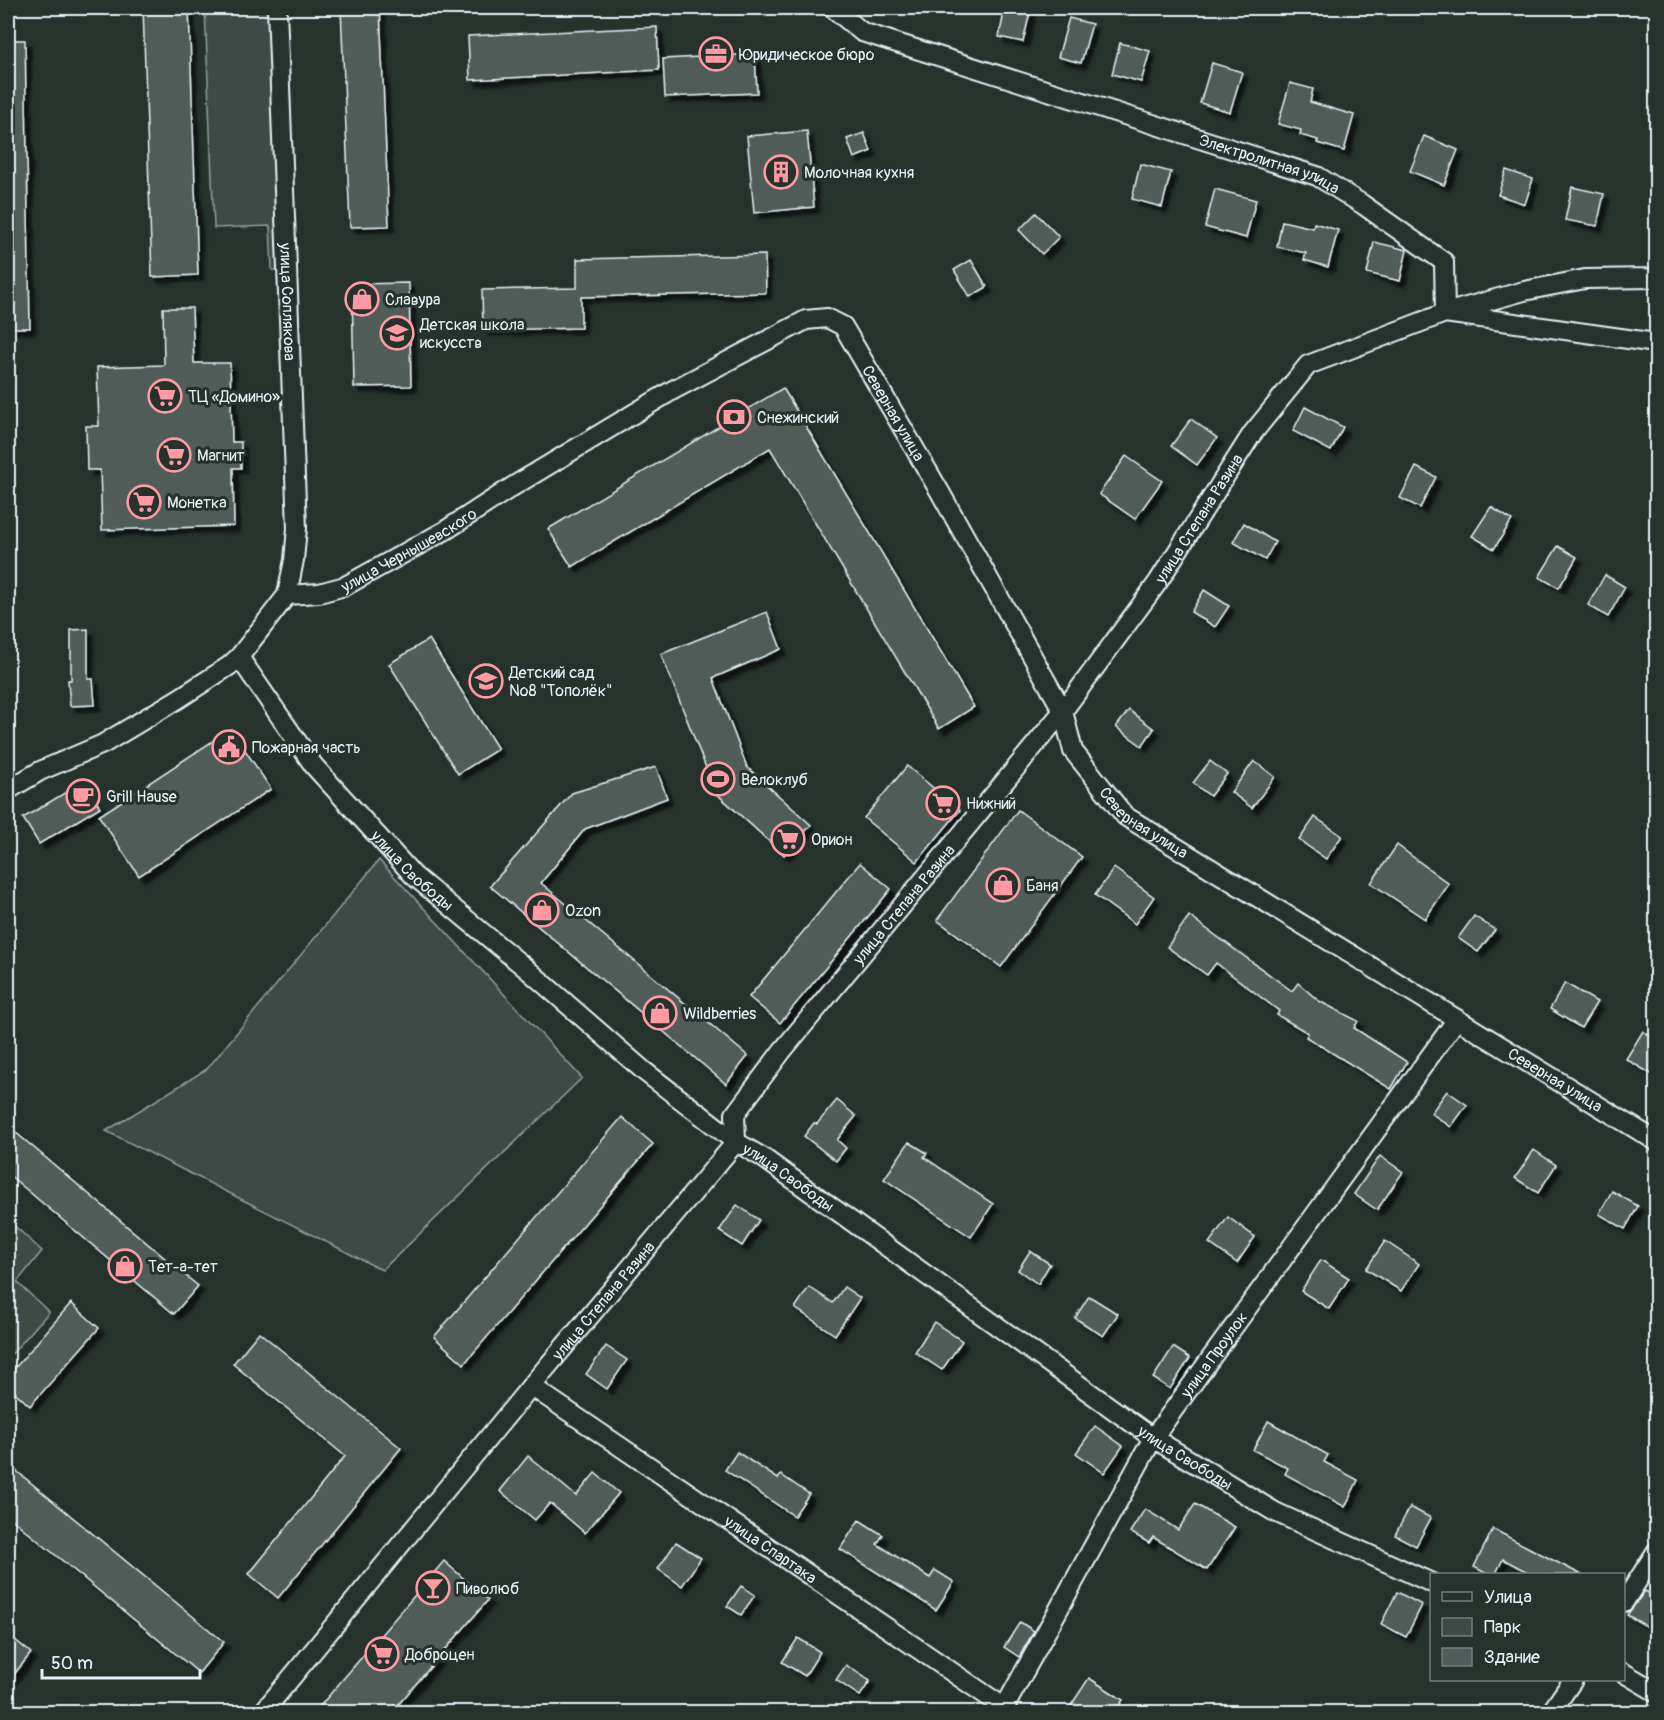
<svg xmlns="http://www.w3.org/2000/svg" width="1664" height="1720" viewBox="0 0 1664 1720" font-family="Pangolin,sans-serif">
<defs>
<filter id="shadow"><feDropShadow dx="5.5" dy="5.5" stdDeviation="1.5" flood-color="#0009"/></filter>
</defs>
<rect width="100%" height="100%" fill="#26332d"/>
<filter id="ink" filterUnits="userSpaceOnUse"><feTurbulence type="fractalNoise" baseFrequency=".0167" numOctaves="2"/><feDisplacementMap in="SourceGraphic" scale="12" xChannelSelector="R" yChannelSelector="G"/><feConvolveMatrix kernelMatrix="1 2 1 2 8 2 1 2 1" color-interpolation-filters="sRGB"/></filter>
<g filter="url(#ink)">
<g fill="#3e4b47" stroke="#939ea0" stroke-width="1.5">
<polygon points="205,8 271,8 282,270 272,270 270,226 214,228"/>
<polygon points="379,860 582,1078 382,1270 106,1131 207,1069"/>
<polygon points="8,1220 42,1251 17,1282 49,1312 8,1358"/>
</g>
<g fill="#505c59" stroke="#e8f1f8" stroke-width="1.5" filter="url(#shadow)">
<polygon points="143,8 189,8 198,275 152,277"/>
<polygon points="341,8 380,8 389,226 350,227"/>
<polygon points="1005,8 1031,8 1023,42 999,37"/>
<polygon points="1069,18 1092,24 1081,63 1058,57"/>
<polygon points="657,27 659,70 470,80 468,36"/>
<polygon points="8,40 25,40 30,328 8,328"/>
<polygon points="1120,43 1150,51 1141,82 1112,74"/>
<polygon points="755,54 757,93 665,97 663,59"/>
<polygon points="1212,63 1242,72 1230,112 1200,103"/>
<polygon points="1290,83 1313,89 1310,102 1354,115 1344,151 1317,143 1318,140 1300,135 1301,130 1278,124"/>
<polygon points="807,131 814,207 754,213 747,136"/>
<polygon points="864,133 871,151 854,158 847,139"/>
<polygon points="1424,136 1458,150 1444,185 1410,171"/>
<polygon points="1140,164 1171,172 1162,207 1132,199"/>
<polygon points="1506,170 1533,179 1525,204 1498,195"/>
<polygon points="1572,187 1604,194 1597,226 1565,220"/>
<polygon points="1215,189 1256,200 1246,238 1205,227"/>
<polygon points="1036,213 1059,237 1042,254 1019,230"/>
<polygon points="1282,221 1313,228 1314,223 1338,230 1328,267 1304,260 1306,253 1277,247"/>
<polygon points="1374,242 1407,250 1400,281 1367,273"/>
<polygon points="765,255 766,293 581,297 581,328 483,330 482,290 577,288 577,259"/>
<polygon points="971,260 987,287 970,297 954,270"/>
<polygon points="409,283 411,386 354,387 352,284"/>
<polygon points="163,308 192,308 194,363 230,363 232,442 241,442 241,468 233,468 234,526 102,530 100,470 87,470 86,426 99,426 97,367 164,365"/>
<polygon points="783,388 974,707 939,729 770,448 572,567 548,529"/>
<polygon points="1305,407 1343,427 1331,451 1293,431"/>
<polygon points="1191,419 1217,438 1197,465 1171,446"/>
<polygon points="1126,456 1162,481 1135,519 1099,494"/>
<polygon points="1416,467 1436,477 1420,508 1400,498"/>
<polygon points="1491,507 1512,520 1494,549 1472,536"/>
<polygon points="1244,523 1275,542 1265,560 1233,542"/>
<polygon points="1558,546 1577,557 1559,588 1539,577"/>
<polygon points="1605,575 1625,587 1608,617 1588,605"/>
<polygon points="1204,590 1229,606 1215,627 1191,612"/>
<polygon points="767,612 781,649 713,678 747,767 811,825 784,855 716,793 661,654"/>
<polygon points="88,629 88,679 93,679 95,705 70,706 68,680 71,680 71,630"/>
<polygon points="429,639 498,749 458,774 389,664"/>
<polygon points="1129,710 1154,729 1142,746 1116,727"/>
<polygon points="231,729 271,789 139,876 99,816"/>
<polygon points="1210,761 1227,774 1210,796 1193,783"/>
<polygon points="1254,761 1275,777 1252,808 1231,792"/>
<polygon points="907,766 960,810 917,862 864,818"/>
<polygon points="656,767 667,798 585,829 541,883 748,1056 726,1084 490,886 572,793"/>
<polygon points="83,782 100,807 39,844 23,818"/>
<polygon points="1018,810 1082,857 1001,967 937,920"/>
<polygon points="1315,817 1342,836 1326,859 1299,840"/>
<polygon points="1397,845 1449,884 1425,919 1371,883"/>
<polygon points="860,863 891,889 780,1023 749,997"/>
<polygon points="1114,868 1154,897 1135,924 1095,895"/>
<polygon points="1189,916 1292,991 1298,983 1319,1001 1358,1021 1354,1028 1407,1062 1391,1089 1306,1037 1308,1033 1277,1015 1279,1011 1216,963 1207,975 1167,947"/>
<polygon points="1474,916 1495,930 1478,952 1458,938"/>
<polygon points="1565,983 1597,1002 1581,1028 1550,1009"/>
<polygon points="1643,1031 1656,1040 1656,1077 1626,1059"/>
<polygon points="1447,1091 1467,1105 1451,1127 1431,1113"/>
<polygon points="837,1100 856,1116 837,1140 846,1148 836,1161 804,1136 814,1123 817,1124"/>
<polygon points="622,1117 653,1144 464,1364 434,1337"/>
<polygon points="8,1126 198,1286 174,1314 8,1174"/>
<polygon points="909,1142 927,1153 924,1157 993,1204 971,1237 884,1179"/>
<polygon points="1534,1150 1556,1165 1538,1193 1515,1178"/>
<polygon points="1380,1156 1403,1172 1377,1210 1354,1194"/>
<polygon points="1612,1191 1638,1206 1625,1229 1599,1214"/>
<polygon points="737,1205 759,1220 742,1246 719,1231"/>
<polygon points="1228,1217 1255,1237 1237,1263 1209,1243"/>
<polygon points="1385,1241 1419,1264 1401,1291 1366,1269"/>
<polygon points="1030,1251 1050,1264 1038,1284 1018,1270"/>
<polygon points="1321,1260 1349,1278 1329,1309 1301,1291"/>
<polygon points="809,1287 833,1303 844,1287 860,1298 835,1335 795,1308"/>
<polygon points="1089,1296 1118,1314 1103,1336 1075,1318"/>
<polygon points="71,1303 99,1328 30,1406 8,1386 8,1376"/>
<polygon points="934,1322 962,1341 942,1370 915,1352"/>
<polygon points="259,1332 401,1448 278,1598 249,1574 345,1456 233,1364"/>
<polygon points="606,1346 627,1360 607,1389 586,1374"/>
<polygon points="1173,1347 1190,1358 1170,1389 1153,1378"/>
<polygon points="1268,1421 1328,1455 1324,1462 1358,1480 1345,1507 1285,1474 1288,1468 1253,1450"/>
<polygon points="1095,1426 1123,1446 1104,1473 1076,1453"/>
<polygon points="737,1452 778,1479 781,1475 809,1494 794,1516 725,1470"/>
<polygon points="528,1456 576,1496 595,1473 619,1493 585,1533 550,1503 535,1520 500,1491"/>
<polygon points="8,1464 224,1642 199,1673 8,1516"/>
<polygon points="1195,1504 1235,1527 1207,1570 1153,1537 1149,1543 1130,1532 1145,1509 1178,1530"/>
<polygon points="1410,1507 1431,1518 1416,1546 1395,1535"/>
<polygon points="859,1520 883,1535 877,1544 930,1578 935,1570 954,1582 936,1610 840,1549"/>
<polygon points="1493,1529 1535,1551 1582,1575 1533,1575 1503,1559 1495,1575 1489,1575 1474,1567"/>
<polygon points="676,1542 701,1558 682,1586 658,1569"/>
<polygon points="444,1561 488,1600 391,1713 314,1713"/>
<polygon points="741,1586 755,1595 741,1615 727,1606"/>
<polygon points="1645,1591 1656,1597 1656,1618 1651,1629 1627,1615"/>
<polygon points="1397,1592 1422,1605 1406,1637 1381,1624"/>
<polygon points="1020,1622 1034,1631 1019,1657 1004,1647"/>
<polygon points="8,1634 31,1653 8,1682"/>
<polygon points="798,1638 820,1652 805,1676 782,1662"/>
<polygon points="846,1665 870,1681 860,1696 836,1680"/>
<polygon points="1089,1678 1123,1700 1114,1713 1066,1713"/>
</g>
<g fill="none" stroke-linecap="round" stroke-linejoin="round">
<defs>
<g id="minor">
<path id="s1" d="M 277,8 L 297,528 L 294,560 L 287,595"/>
<path id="s2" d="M 833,8 L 862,32 L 1317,176 L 1362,204 L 1444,262 L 1445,313 L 1656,343"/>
<path id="s3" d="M 239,657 L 314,766 L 414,876 L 528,970 L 644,1071 L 736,1142 L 762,1157 L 1153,1438 L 1275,1512 L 1432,1583"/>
<path id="s4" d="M 8,790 L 40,771 L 103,744 L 178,699 L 229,666 L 239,657 L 287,595 L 319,593 L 345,586 L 446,530 L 512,487 L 673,390 L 806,320 L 827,318 L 843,326 L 940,492 L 1063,711 L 1073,751 L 1125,816 L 1656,1141"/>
<path id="s5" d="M 531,1386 L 1005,1708 L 1008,1712"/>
<polyline points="1624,1602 1656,1552"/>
<polyline points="1624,1673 1656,1692"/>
<path id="s6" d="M 263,1712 L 531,1386 L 736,1142 L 735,1114 L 782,1051 L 1063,711 L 1158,582 L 1252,434 L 1308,365 L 1445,313 L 1524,291 L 1585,279 L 1653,278 L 1656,277"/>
<path id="s7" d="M 1002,1712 L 1153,1438 L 1457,1019"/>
<polyline points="1551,1712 1573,1680"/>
</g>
</defs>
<use href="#minor" stroke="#e8f1f8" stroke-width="22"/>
<use href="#minor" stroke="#26332d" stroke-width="18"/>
</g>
</g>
<defs>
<symbol id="office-ring" viewBox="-11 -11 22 22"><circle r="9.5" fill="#26332d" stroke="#ff9aa2" stroke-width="1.5"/><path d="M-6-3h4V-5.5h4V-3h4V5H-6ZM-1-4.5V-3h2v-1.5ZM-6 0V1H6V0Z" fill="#ff9aa2"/></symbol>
<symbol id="building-ring" viewBox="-11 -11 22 22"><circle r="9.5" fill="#26332d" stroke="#ff9aa2" stroke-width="1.5"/><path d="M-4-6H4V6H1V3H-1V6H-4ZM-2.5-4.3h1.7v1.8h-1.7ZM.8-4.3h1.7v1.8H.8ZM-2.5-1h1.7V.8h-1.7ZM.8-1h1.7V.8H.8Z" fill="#ff9aa2"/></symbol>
<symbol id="shop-ring" viewBox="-11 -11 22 22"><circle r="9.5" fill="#26332d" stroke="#ff9aa2" stroke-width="1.5"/><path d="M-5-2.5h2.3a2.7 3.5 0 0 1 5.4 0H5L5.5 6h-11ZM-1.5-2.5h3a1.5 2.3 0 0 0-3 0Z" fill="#ff9aa2"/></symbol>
<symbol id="school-ring" viewBox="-11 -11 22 22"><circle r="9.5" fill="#26332d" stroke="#ff9aa2" stroke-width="1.5"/><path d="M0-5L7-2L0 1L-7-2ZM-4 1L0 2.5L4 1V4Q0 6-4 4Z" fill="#ff9aa2"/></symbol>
<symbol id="supermarket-ring" viewBox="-11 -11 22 22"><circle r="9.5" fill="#26332d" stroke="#ff9aa2" stroke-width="1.5"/><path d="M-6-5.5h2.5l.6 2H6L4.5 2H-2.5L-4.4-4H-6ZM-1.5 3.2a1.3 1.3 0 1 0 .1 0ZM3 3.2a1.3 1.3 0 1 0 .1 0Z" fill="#ff9aa2"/></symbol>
<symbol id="bank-ring" viewBox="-11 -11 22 22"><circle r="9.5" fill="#26332d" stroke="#ff9aa2" stroke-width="1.5"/><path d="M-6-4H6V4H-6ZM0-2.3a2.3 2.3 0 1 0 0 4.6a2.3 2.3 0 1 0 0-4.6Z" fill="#ff9aa2"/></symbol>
<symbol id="civic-ring" viewBox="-11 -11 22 22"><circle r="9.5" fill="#26332d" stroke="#ff9aa2" stroke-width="1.5"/><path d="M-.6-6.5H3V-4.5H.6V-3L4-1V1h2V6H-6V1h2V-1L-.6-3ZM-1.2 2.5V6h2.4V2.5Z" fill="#ff9aa2"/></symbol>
<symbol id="stadium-ring" viewBox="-11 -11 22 22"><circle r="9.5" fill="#26332d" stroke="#ff9aa2" stroke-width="1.5"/><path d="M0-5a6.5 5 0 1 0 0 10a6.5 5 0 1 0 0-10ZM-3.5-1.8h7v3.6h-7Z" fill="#ff9aa2"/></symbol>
<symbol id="cafe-ring" viewBox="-11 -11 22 22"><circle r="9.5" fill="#26332d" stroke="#ff9aa2" stroke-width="1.5"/><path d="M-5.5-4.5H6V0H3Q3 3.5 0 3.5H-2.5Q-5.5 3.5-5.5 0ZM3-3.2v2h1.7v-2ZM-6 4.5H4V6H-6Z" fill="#ff9aa2"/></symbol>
<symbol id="bar-ring" viewBox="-11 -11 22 22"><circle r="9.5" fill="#26332d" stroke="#ff9aa2" stroke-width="1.5"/><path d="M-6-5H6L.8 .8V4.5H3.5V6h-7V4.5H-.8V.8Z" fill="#ff9aa2"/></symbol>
</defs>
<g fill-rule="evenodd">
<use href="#office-ring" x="697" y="35" width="38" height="38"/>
<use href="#building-ring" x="762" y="153" width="38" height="38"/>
<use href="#shop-ring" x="343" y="280" width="38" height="38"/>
<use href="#school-ring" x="378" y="314" width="38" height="38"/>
<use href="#supermarket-ring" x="146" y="377" width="38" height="38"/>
<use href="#bank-ring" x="715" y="398" width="38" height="38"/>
<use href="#supermarket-ring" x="155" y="436" width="38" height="38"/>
<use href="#supermarket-ring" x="125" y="483" width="38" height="38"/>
<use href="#school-ring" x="467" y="662" width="38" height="38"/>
<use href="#civic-ring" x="210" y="728" width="38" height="38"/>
<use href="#stadium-ring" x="699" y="760" width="38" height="38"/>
<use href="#cafe-ring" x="64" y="777" width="38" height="38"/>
<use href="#supermarket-ring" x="924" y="784" width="38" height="38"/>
<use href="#supermarket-ring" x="769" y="820" width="38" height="38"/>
<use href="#shop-ring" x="984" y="866" width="38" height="38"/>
<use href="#shop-ring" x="523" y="891" width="38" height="38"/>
<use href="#shop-ring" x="641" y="994" width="38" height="38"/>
<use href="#shop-ring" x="106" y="1247" width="38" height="38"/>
<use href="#bar-ring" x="414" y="1569" width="38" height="38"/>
<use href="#supermarket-ring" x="363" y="1635" width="38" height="38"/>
</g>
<g text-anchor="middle" stroke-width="6" stroke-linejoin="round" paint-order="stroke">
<g font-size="16" fill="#e8f1f8" stroke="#26332d" text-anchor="start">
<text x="739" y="60">Юридическое бюро</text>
<text x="804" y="178">Молочная кухня</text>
<text x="385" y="305">Славура</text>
<text x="420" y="330">Детская школа<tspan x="420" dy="18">искусств</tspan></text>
<text x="188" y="402">ТЦ «Домино»</text>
<text x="757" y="423">Снежинский</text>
<text x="197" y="461">Магнит</text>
<text x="167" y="508">Монетка</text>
<text x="509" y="678">Детский сад<tspan x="509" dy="18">№8 "Тополёк"</tspan></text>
<text x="252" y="753">Пожарная часть</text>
<text x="741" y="785">Велоклуб</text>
<text x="106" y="802">Grill Hause</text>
<text x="966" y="809">Нижний</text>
<text x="811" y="845">Орион</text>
<text x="1026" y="891">Баня</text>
<text x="565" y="916">Ozon</text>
<text x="683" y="1019">Wildberries</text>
<text x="148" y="1272">Тет-а-тет</text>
<text x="456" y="1594">Пиволюб</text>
<text x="405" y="1660">Доброцен</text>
</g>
<g font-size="16" fill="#e8f1f8" stroke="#26332d">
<text dy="6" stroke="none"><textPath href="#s2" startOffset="466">Электролитная улица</textPath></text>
<text dy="6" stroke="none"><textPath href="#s1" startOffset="294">улица Соплякова</textPath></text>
<text dy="6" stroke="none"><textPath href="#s4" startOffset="1077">Северная улица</textPath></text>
<text dy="6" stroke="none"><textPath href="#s6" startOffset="1524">улица Степана Разина</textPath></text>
<text dy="6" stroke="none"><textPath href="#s4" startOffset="478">улица Чернышевского</textPath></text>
<text dy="6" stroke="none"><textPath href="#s4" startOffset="1563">Северная улица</textPath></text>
<text dy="6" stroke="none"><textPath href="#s3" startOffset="276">улица Свободы</textPath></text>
<text dy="6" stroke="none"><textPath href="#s6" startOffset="1038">улица Степана Разина</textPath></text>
<text dy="6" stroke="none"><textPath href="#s4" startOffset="2049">Северная улица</textPath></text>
<text dy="6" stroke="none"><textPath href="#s3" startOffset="762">улица Свободы</textPath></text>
<text dy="6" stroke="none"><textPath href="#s6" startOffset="534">улица Степана Разина</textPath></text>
<text dy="6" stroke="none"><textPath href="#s7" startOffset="416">улица Проулок</textPath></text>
<text dy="6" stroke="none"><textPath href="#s3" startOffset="1248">улица Свободы</textPath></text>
<text dy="6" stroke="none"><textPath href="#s5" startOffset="290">улица Спартака</textPath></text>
</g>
</g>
<rect width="1664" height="1720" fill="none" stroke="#26332d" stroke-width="30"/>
<rect x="15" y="15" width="1634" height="1690" fill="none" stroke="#e8f1f8" stroke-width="2" filter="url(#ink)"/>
<rect x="1430" y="1573" width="195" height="108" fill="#26332d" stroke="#747f7e" stroke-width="1.5"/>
<rect x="1442" y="1592" width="30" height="9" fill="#26332d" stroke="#747f7e" stroke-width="1.5"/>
<text x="1484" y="1603" font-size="18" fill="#e8f1f8">Улица</text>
<rect x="1442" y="1618" width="30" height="18" fill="#3e4b47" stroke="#747f7e" stroke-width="1.5"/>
<text x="1484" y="1633" font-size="18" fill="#e8f1f8">Парк</text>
<rect x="1442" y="1648" width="30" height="18" fill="#505c59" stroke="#747f7e" stroke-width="1.5"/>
<text x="1484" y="1663" font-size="18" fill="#e8f1f8">Здание</text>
<path d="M42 1669v9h158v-9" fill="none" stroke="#e8f1f8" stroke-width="3"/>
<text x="51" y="1669" font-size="18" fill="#e8f1f8" stroke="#26332d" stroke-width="4.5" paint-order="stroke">50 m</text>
</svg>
